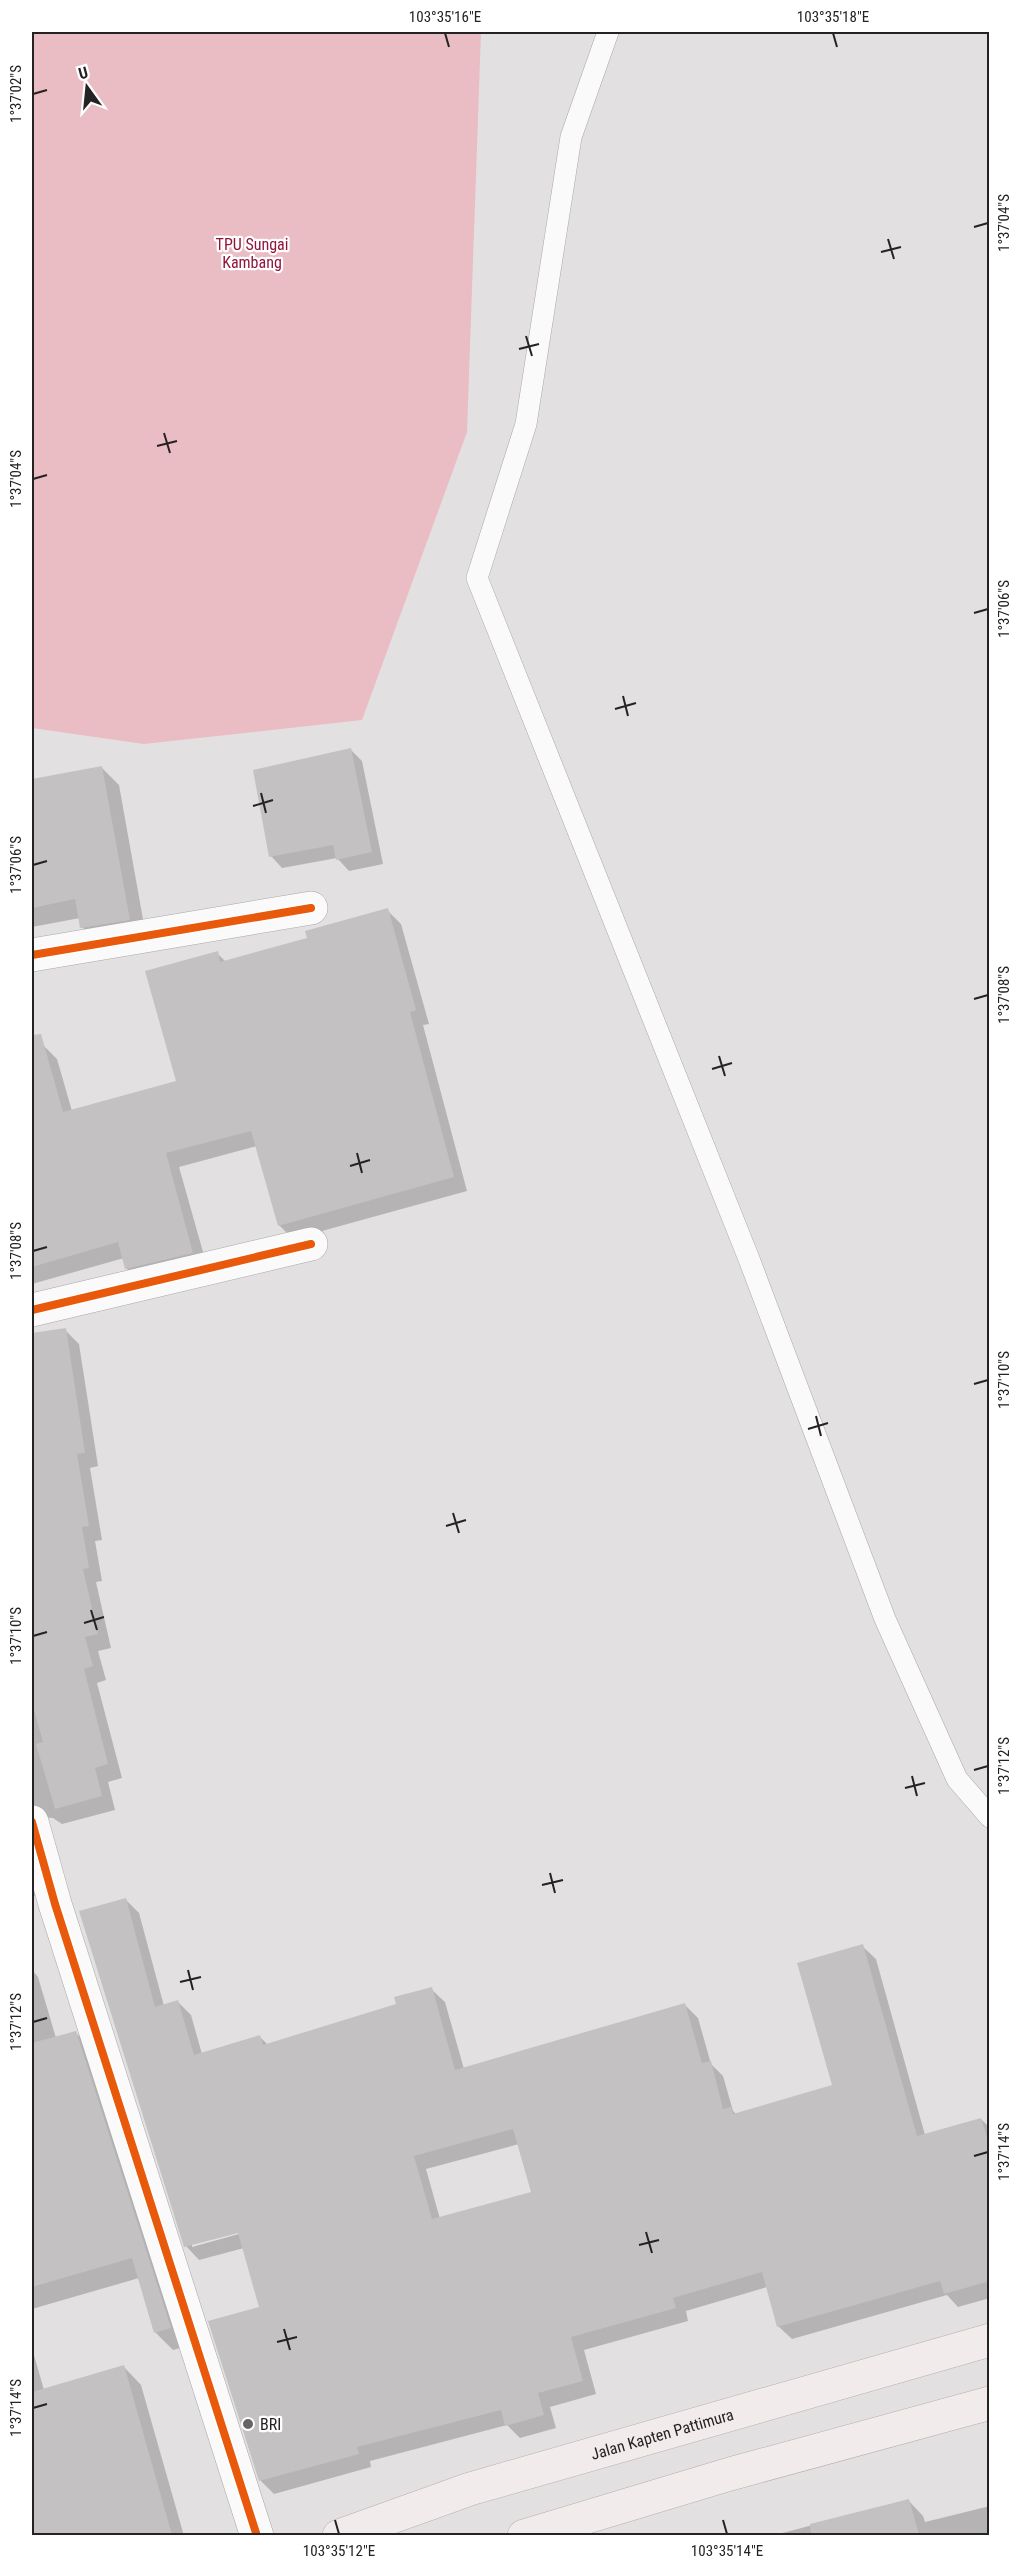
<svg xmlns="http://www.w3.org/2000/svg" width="1021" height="2567" viewBox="0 0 1021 2567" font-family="'Roboto Condensed',sans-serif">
<rect width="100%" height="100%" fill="#e3e0e1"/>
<polygon fill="#eabcc3" points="32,32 481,32 467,432 362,720 144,744 32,728"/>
<g fill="#0003" fill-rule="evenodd">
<polygon points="350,749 362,761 383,864 349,871 337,858 282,868 271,856"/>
<polygon points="102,768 119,785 146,936 99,944 82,927 80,918 32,927 32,792 56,787"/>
<polygon points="387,910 401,924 429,1024 423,1025 467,1191 293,1239 279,1225 257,1146 179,1167 207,1266 140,1282 126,1268 124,1258 32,1284 32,1048 43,1045 57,1059 72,1111 178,1082 217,953 226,962 309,939"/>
<polygon points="65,1330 79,1344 98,1466 90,1468 102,1540 95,1541 102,1581 96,1582 111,1648 98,1651 106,1680 97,1683 122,1778 108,1782 115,1810 62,1824 53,1818 42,1817 32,1825 32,1335"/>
<polygon points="32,1876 37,1895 32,1897"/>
<path d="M 126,1900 L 139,1913 L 164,2006 L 178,2002 L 191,2015 L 202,2054 L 260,2037 L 268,2045 L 398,2005 L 431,1989 L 445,2002 L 464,2069 L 685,2005 L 698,2018 L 711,2064 L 723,2076 L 733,2111 L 736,2114 L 834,2086 L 862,1946 L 876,1959 L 925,2135 L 981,2119 L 990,2128 L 990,2298 L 958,2307 L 947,2295 L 792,2339 L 778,2326 L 767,2287 L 686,2311 L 688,2321 L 584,2350 L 596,2394 L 550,2407 L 556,2428 L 520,2438 L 507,2425 L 370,2461 L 371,2467 L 274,2494 L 261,2481 L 210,2322 L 260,2308 L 244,2248 L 199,2260 L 186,2246 ZM 519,2144 L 533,2193 L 440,2219 L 426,2169 ZM 245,2230 L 246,2232 L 192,2247 L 192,2244 Z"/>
<polygon points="32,1970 38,1977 56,2038 76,2033 93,2050 187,2346 173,2350 156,2333 139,2278 32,2309"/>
<polygon points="32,2348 44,2390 124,2367 141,2385 184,2536 32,2536"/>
<polygon points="908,2500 923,2516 925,2522 990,2506 990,2536 771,2536"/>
</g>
<g fill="#c4c1c2" fill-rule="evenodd">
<polygon points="351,748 372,852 336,860 333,845 269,857 253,770"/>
<polygon points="102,766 130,920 80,928 75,899 32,908 32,779"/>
<polygon points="388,908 416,1010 410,1012 454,1177 278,1226 251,1131 166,1153 193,1253 125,1269 118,1242 32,1267 32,1035 41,1034 63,1112 176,1081 145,971 218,951 220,962 307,938 305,931"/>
<polygon points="66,1328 85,1453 77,1454 89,1526 82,1527 89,1568 83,1569 98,1634 85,1637 93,1666 84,1669 108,1764 95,1768 102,1796 55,1809 36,1744 43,1742 32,1703 32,1333"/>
<path d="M 126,1898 L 155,2007 L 178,2000 L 194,2055 L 260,2035 L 263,2045 L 396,2004 L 394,1997 L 432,1987 L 455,2070 L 685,2003 L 702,2063 L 711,2061 L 723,2109 L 731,2107 L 733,2114 L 832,2085 L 797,1963 L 863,1944 L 917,2136 L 981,2118 L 990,2146 L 990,2281 L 944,2294 L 940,2281 L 777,2327 L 762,2272 L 673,2298 L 676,2308 L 571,2337 L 583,2381 L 538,2393 L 544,2415 L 505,2426 L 501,2410 L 357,2447 L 359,2454 L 259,2481 L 208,2321 L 259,2307 L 238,2233 L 184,2247 L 79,1911 ZM 513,2129 L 531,2192 L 432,2219 L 414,2156 Z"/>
<polygon points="76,2031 171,2328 154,2333 132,2258 32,2287 32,2043"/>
<polygon points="124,2365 172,2535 32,2535 32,2392"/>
<polygon points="909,2499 919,2535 811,2535 810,2524"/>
</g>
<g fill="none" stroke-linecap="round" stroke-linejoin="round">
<defs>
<polyline id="service" points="608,32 571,137 526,424 477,578 749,1259 885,1619 957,1779 990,1817"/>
<g id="minor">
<polyline points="32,955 311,908"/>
<polyline points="32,1310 311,1244"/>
<polyline points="32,1822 55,1904 257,2536"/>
</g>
<g id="primary">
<path id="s1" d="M 339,2536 L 470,2489 L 990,2340"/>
<polyline points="524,2536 730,2474 990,2403"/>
</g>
</defs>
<use href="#service" stroke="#a9a7a8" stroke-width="22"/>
<use href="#minor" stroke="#a9a7a8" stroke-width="34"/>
<use href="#primary" stroke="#baadae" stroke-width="34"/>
<use href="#service" stroke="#fbfafa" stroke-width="21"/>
<use href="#minor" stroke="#fbfafa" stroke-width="33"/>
<use href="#primary" stroke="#f2ebec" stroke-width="33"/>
<defs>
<g id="cycleway">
<polyline points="32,955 311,908"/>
<polyline points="32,1310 311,1244"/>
<polyline points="32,1822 55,1904 257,2536"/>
</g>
</defs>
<use href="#cycleway" stroke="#fff" stroke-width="11"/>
<use href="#cycleway" stroke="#e8590c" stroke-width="8"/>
</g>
<path fill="none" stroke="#242222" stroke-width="2" d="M 445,33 L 449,47M 833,33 L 837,47M 33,94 L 47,90M 974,227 L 988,223M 888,239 L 894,259M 881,252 L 901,247M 526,336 L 532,356M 519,349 L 539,344M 164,433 L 170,453M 157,446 L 177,441M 33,479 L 47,475M 974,613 L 988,609M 623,696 L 628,716M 615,709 L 636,703M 261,793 L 266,813M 253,806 L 273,800M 33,865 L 47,861M 974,999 L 988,995M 719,1056 L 725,1076M 712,1069 L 732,1063M 357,1153 L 362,1173M 350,1166 L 370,1160M 33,1251 L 47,1247M 974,1384 L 988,1380M 816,1416 L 821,1436M 808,1429 L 828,1423M 453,1513 L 459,1533M 446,1526 L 466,1520M 91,1610 L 97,1630M 84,1623 L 104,1617M 33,1636 L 47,1632M 974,1770 L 988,1766M 912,1776 L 917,1796M 905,1788 L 925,1783M 550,1873 L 555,1893M 542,1885 L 563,1880M 188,1970 L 193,1990M 180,1982 L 201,1977M 33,2022 L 47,2018M 974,2156 L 988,2152M 646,2232 L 652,2253M 639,2245 L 659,2240M 284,2329 L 290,2350M 277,2342 L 297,2337M 33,2408 L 47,2404M 335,2520 L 339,2534M 723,2520 L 727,2534"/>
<circle fill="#676465" stroke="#fff" stroke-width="2" cx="248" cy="2424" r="6"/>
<g text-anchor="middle" stroke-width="4.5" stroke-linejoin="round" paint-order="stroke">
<g font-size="16" fill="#91143a" stroke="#fff">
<text x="252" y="250">TPU Sungai<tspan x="252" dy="18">Kambang</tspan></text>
</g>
<g font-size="16" fill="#242222" stroke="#fff" text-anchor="start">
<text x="260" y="2430">BRI</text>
</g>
<g font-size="16" fill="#242222" stroke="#fff">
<text dy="6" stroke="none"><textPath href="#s1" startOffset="339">Jalan Kapten Pattimura</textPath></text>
</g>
</g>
<rect width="1021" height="2567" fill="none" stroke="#ffffff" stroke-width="66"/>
<g transform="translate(87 87) rotate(345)" stroke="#ffffff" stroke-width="4.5" paint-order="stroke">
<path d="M0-4.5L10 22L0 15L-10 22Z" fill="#242222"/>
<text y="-9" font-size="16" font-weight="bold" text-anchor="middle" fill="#242222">U</text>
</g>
<rect x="33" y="33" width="955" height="2501" fill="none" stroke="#242222" stroke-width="2"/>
<g font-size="15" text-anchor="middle" fill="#242222">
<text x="445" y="22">103°35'16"E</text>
<text x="833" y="22">103°35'18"E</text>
<text transform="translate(16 94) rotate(-90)" y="5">1°37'02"S</text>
<text transform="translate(1004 223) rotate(-90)" y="5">1°37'04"S</text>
<text transform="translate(16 479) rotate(-90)" y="5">1°37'04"S</text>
<text transform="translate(1004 609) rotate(-90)" y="5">1°37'06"S</text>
<text transform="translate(16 865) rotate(-90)" y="5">1°37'06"S</text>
<text transform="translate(1004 995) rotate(-90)" y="5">1°37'08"S</text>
<text transform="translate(16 1251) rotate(-90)" y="5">1°37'08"S</text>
<text transform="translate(1004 1380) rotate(-90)" y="5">1°37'10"S</text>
<text transform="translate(16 1636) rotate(-90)" y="5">1°37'10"S</text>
<text transform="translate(1004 1766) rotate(-90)" y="5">1°37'12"S</text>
<text transform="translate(16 2022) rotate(-90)" y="5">1°37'12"S</text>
<text transform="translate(1004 2152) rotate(-90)" y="5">1°37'14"S</text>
<text transform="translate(16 2408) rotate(-90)" y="5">1°37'14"S</text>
<text x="339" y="2556">103°35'12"E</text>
<text x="727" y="2556">103°35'14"E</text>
</g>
</svg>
